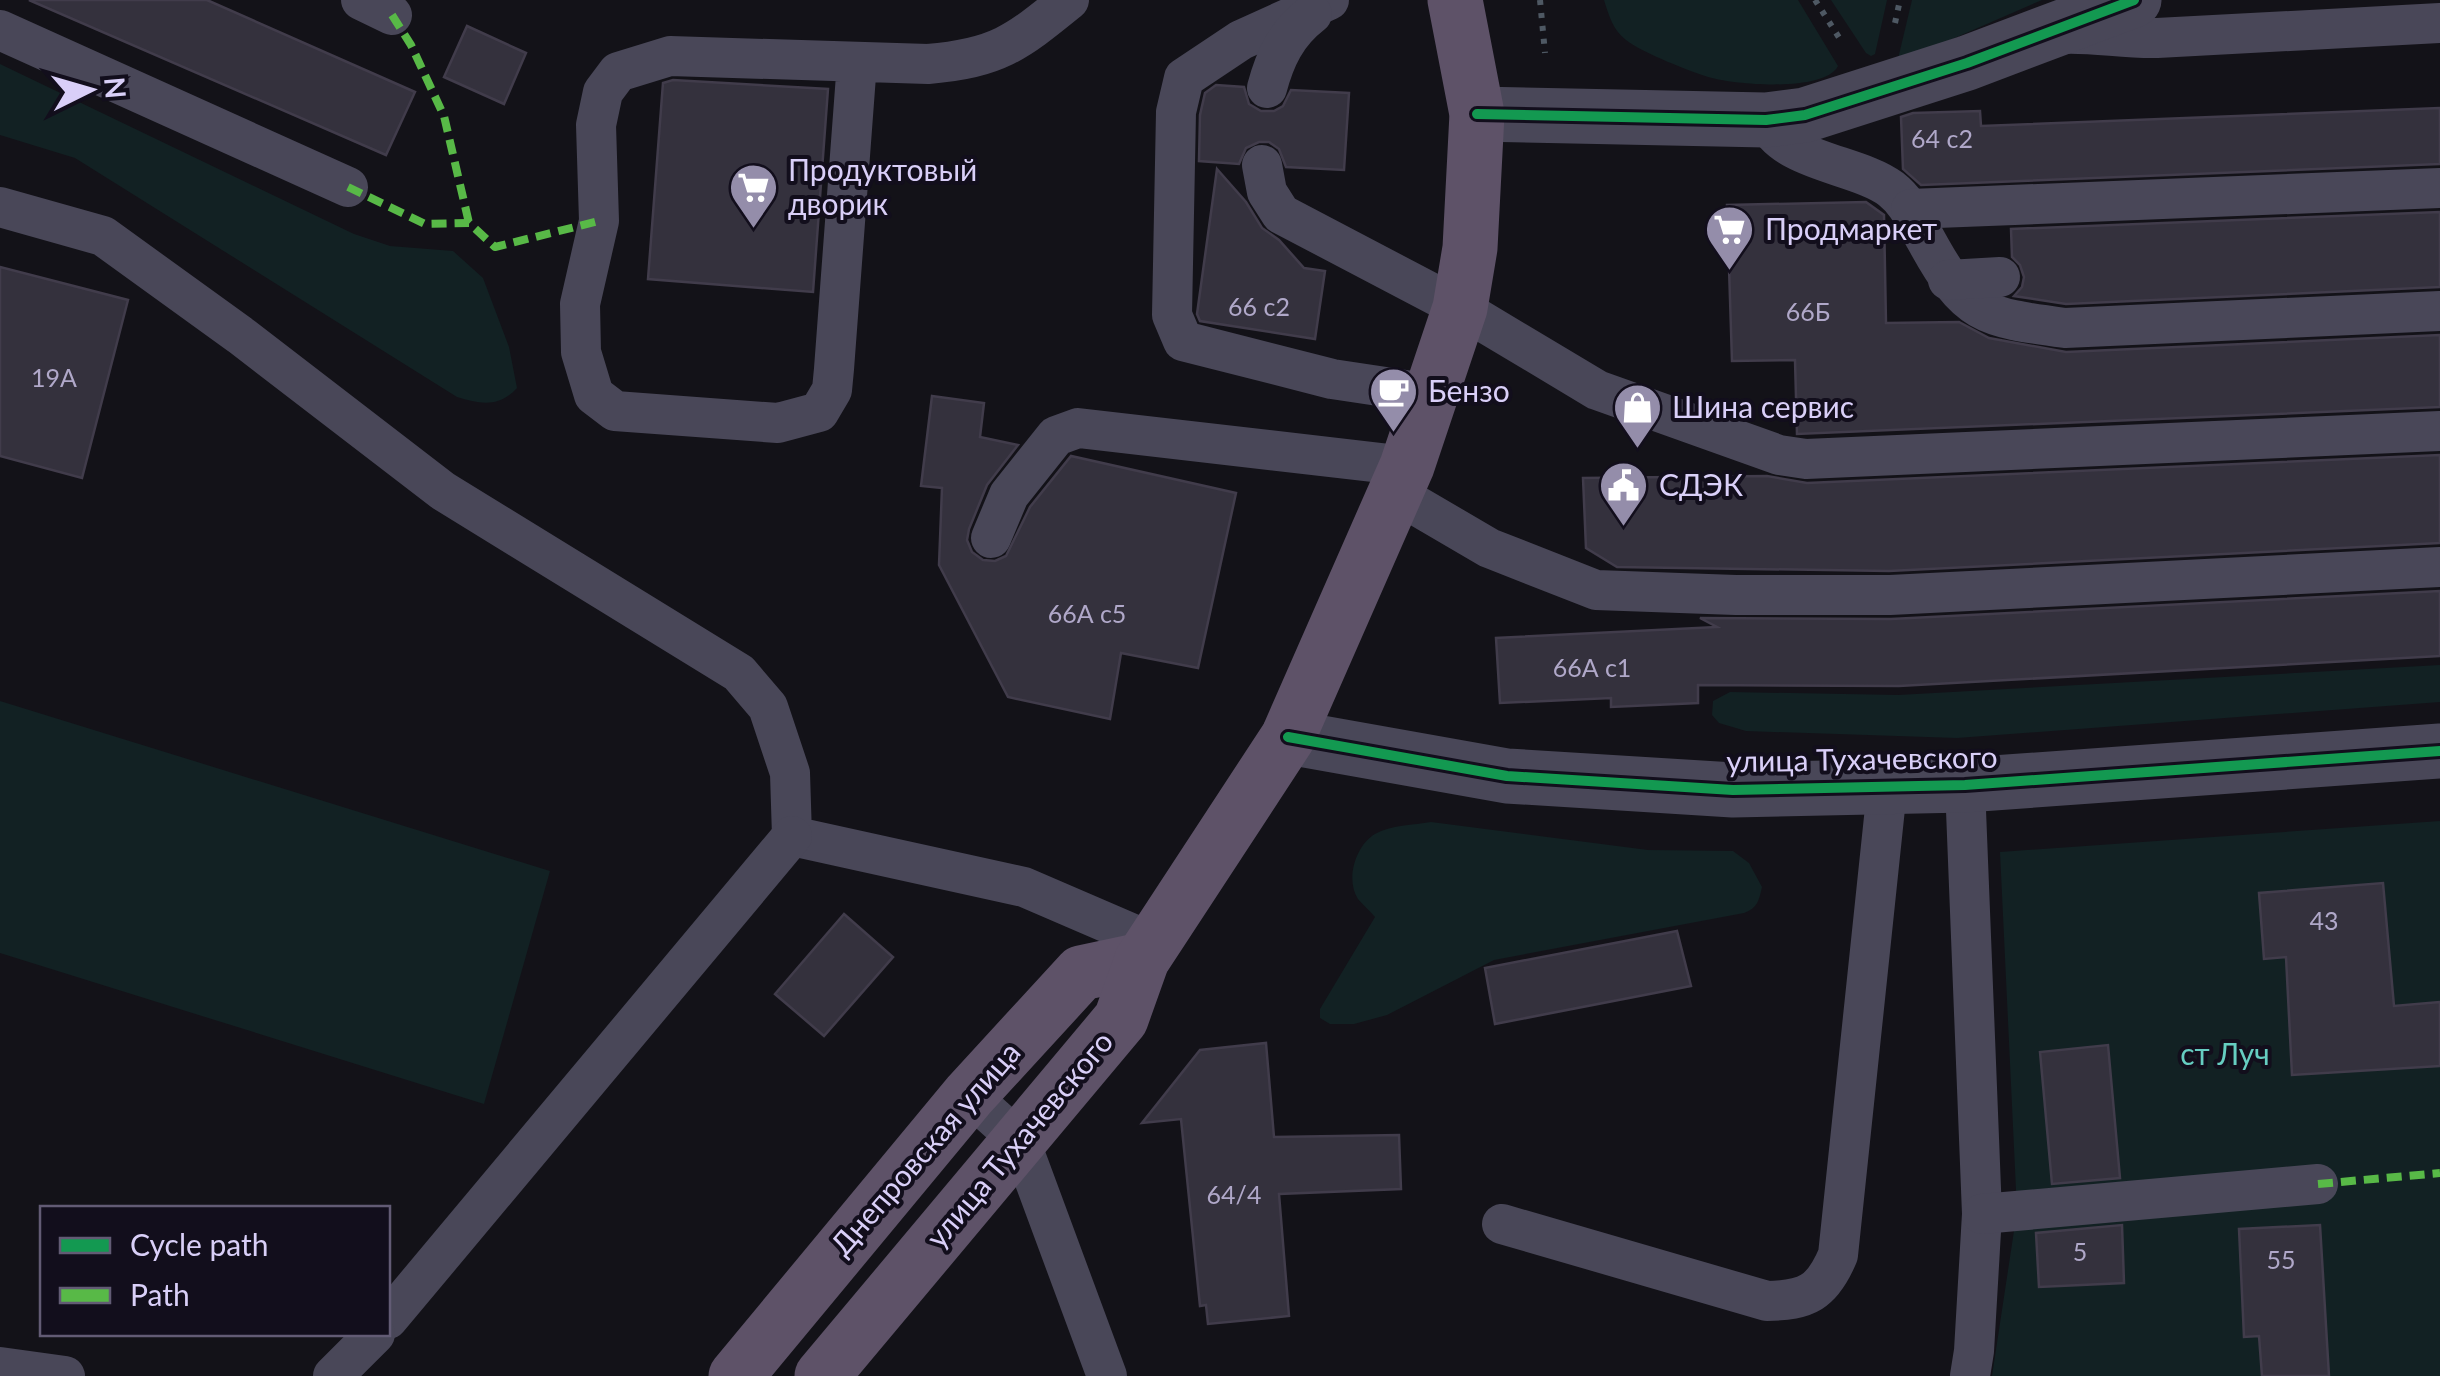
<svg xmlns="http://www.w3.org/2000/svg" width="2440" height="1376" viewBox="0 0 2440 1376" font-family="Lato,sans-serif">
<rect width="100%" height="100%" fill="#131218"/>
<g fill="#122123">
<path d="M 1604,0 L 1798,0 L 1838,66 C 1825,92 1738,85 1712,78 C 1694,73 1640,52 1626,40 C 1613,30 1609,16 1604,0 Z"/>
<polygon points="1831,0 1887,0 1875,54 1871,56 1866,53"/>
<polygon points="1912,0 2042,0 1897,63"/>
<path d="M 0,64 L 354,234 L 390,246 L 453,251 L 483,278 L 509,347 L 517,388 C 499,408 480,404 457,397 L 75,158 L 0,135 Z"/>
<polygon points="2440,665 2440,702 1957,738 1746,731 1719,723 1712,715 1713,701 1730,692 1898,695"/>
<polygon points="0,701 550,871 484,1104 0,953"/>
<polygon points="2440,821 2440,1376 1992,1376 2017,1211 2000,852"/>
<path d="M 1431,822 L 1648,850 L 1733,851 L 1749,863 L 1762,887 C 1759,900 1758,908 1744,913 L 1494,960 L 1387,1015 L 1354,1024 L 1330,1024 L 1320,1018 L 1320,1009 L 1375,917 C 1370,911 1363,905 1358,899 C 1345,879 1356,845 1375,834 C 1391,825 1413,825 1431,822 Z"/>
</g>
<g fill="#34313d" stroke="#413c4b" stroke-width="2.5">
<polygon points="29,0 207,0 415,92 386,155"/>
<polygon points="467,26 526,53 504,104 444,77"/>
<polygon points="673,80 828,89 813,292 648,279 663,83"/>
<polygon points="1216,85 1244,87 1249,104 1261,111 1274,111 1283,106 1291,90 1349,93 1344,170 1286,167 1279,149 1269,142 1259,142 1246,148 1239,164 1199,161 1200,115 1205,93"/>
<polygon points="2440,108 2440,164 1921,185 1903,169 1901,117 1913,113 1980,111 1981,126"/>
<polygon points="1217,169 1246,202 1262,228 1279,240 1304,268 1325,271 1315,339 1200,321 1197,314"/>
<polygon points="1866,202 1884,215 1886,323 1959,322 1989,338 2066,352 2440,335 2440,407 1797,434 1795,360 1732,361 1727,205"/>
<polygon points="2440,212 2440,287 2066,304 2014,296 2022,287 2024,277 2020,265 2012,257 2011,229"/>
<polygon points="0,267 128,300 82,478 0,456"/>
<polygon points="932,396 984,403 980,437 1018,445 987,485 969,529 967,540 972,552 983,560 995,561 1006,556 1030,507 1071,456 1236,493 1198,668 1121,653 1110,719 1008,697 939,565 942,488 921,486"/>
<polygon points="2440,455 2440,543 1889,571 1617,567 1586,548 1583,478 1767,476 1807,483"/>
<polygon points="2440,591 2440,656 1899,686 1698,685 1698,703 1611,707 1611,698 1500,703 1496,638 1717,627 1700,618 1891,619"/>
<polygon points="2383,883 2394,1006 2440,1002 2440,1066 2292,1075 2286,957 2264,959 2259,893"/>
<polygon points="844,914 893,957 824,1036 775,994"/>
<polygon points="1677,931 1691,986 1495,1024 1485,968"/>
<polygon points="1266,1043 1274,1137 1399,1135 1401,1189 1279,1194 1289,1316 1208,1324 1206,1305 1200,1306 1181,1119 1142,1123 1200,1050"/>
<polygon points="2108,1045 2120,1178 2052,1184 2040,1052"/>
<polygon points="2122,1225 2124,1283 2039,1287 2036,1233"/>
<polygon points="2320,1225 2329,1376 2262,1376 2259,1336 2244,1337 2239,1229"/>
</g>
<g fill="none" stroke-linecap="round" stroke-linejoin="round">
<g stroke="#4e5863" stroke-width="6" stroke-dasharray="5 8" stroke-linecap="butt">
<polyline points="1540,0 1545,53"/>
<polyline points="1815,0 1840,39"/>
<polyline points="1895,23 1900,0"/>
</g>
<g stroke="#494758" stroke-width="40">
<polyline points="361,0 392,15"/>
<polyline points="1329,0 1241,40 1184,78 1176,112 1172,315 1183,341 1332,379 1432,394"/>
<polyline points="0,30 348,187"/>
<path d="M 2060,34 C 2092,32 2124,39 2157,38 L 2440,23"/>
<path d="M 857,62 L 834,369 L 832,390 L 819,412 L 778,423 L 615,411 L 594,395 L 581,352 L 580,304 L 599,221 L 596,125 L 603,92 L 618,72 L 670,56 L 928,64 C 998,58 1016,43 1069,0"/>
<path d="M 1267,88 C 1275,58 1286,34 1312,14"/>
<path d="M 1766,120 C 1783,162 1858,164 1891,189 C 1909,203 1915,221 1926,240 C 1967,315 1982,317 2065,328 L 2440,311"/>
<polyline points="1262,165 1267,192 1281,214 1460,308 1597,390 1779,455 1806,459 2440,431"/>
<polyline points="0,207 103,236 240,335 443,491 739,673 768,707 790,773 792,836 1024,887 1154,943"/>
<polyline points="1911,209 2440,188"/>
<polyline points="1948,280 2000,277"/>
<polyline points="1395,493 1489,548 1596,590 1736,595 1890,595 2440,567"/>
<polyline points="991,538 1009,495 1056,436 1078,428 1407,466"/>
<polyline points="1965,785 1982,1214 1974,1351 1970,1376"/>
<polyline points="969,1095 1020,1141 1107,1376"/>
<polyline points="1982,1214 2318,1184"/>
<path d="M 1502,1224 L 1767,1301 C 1807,1300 1822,1293 1838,1255 L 1887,789"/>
<polyline points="388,1319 792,836"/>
<polyline points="0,1367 65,1376"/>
<polyline points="333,1376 375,1334"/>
</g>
<polyline stroke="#494758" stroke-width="55" points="1477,114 1766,120 1805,115 1967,63 2134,0"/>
<polyline stroke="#494758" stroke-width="55" points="1288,737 1507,776 1733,790 1965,785 2440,751"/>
<g stroke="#5e5268" stroke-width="55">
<polyline points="736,1376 969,1095 1081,973 1142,960"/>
<polyline points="822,1376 1121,1019 1142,960 1288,737 1407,466 1460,308 1470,248 1477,114 1455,0"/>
</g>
<g stroke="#58b947" stroke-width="8" stroke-dasharray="15 8" stroke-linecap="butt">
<polyline points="392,15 411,45 444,116 469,223"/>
<polyline points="348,187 425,224 469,223 495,247 599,221"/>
<polyline points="2318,1184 2440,1173"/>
</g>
<defs>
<g id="cycleway">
<polyline points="1477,114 1766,120 1805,115 1967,63 2134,0"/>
<polyline points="1288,737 1507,776 1733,790 1965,785 2440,751"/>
</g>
</defs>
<use href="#cycleway" stroke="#120e1c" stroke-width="16"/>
<use href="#cycleway" stroke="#139951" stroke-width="10"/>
</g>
<defs>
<symbol id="supermarket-pin" viewBox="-11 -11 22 30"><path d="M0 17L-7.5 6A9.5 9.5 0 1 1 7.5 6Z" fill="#948daa" stroke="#120e1c"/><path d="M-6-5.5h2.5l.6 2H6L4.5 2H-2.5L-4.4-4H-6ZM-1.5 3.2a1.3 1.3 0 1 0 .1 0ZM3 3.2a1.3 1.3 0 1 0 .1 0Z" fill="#fff"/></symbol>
<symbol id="cafe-pin" viewBox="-11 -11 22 30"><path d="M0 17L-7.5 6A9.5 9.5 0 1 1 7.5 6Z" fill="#948daa" stroke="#120e1c"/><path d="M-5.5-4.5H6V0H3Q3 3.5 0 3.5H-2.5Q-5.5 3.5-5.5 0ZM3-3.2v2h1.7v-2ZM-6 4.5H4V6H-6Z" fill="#fff"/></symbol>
<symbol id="shop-pin" viewBox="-11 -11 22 30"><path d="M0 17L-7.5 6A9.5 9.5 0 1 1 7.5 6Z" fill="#948daa" stroke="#120e1c"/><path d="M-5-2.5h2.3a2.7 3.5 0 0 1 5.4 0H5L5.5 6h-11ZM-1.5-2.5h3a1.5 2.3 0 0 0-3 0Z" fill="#fff"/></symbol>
<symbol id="civic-pin" viewBox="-11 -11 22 30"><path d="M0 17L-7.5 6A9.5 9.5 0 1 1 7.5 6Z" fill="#948daa" stroke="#120e1c"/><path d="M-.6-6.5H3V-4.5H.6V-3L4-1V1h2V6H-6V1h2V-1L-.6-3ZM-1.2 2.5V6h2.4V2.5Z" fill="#fff"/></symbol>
</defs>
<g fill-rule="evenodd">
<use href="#supermarket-pin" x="726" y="160" width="55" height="75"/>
<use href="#supermarket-pin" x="1702" y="202" width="55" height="75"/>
<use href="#cafe-pin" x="1366" y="364" width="55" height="75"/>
<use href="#shop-pin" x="1610" y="380" width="55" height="75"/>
<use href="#civic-pin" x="1596" y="458" width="55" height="75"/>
</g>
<g text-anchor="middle" stroke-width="8" stroke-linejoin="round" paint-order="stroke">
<g font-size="25" fill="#b0a8c9">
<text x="1942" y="148">64 с2</text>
<text x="1259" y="316">66 с2</text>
<text x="1808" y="321">66Б</text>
<text x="54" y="387">19А</text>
<text x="1087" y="623">66А с5</text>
<text x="1592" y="677">66А с1</text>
<text x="2324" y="930">43</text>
<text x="1234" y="1204">64/4</text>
<text x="2080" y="1261">5</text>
<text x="2281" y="1269">55</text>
</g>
<g font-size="30" fill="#d9cff8" stroke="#120e1c" text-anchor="start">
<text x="788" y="181">Продуктовый<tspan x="788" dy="34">дворик</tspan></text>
<text x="1765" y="240">Продмаркет</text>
<text x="1428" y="402">Бензо</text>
<text x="1672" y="418">Шина сервис</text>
<text x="1659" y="496">СДЭК</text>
</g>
<g font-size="30" fill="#d9cff8" stroke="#120e1c">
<text transform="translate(1862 760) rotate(-1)" y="10">улица Тухачевского</text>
<text transform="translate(1020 1140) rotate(-50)" y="10">улица Тухачевского</text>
<text transform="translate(926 1149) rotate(-49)" y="10">Днепровская улица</text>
</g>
<g font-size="30" fill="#66cdc1" stroke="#120e1c">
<text x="2225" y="1065">ст Луч</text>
</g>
</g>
<rect x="40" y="1206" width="350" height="130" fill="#120e1c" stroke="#625b74" stroke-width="2.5"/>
<rect x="60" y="1238" width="50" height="15" fill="#139951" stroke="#625b74" stroke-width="2.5"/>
<text x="130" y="1256" font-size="30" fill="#d9cff8">Cycle path</text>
<rect x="60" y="1288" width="50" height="15" fill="#58b947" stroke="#625b74" stroke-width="2.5"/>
<text x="130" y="1306" font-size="30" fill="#d9cff8">Path</text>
<g transform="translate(90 90) rotate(85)" stroke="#120e1c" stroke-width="8" paint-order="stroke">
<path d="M0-8L18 38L0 25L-18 38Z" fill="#d9cff8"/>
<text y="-15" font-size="28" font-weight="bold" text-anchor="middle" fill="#d9cff8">N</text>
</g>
</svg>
